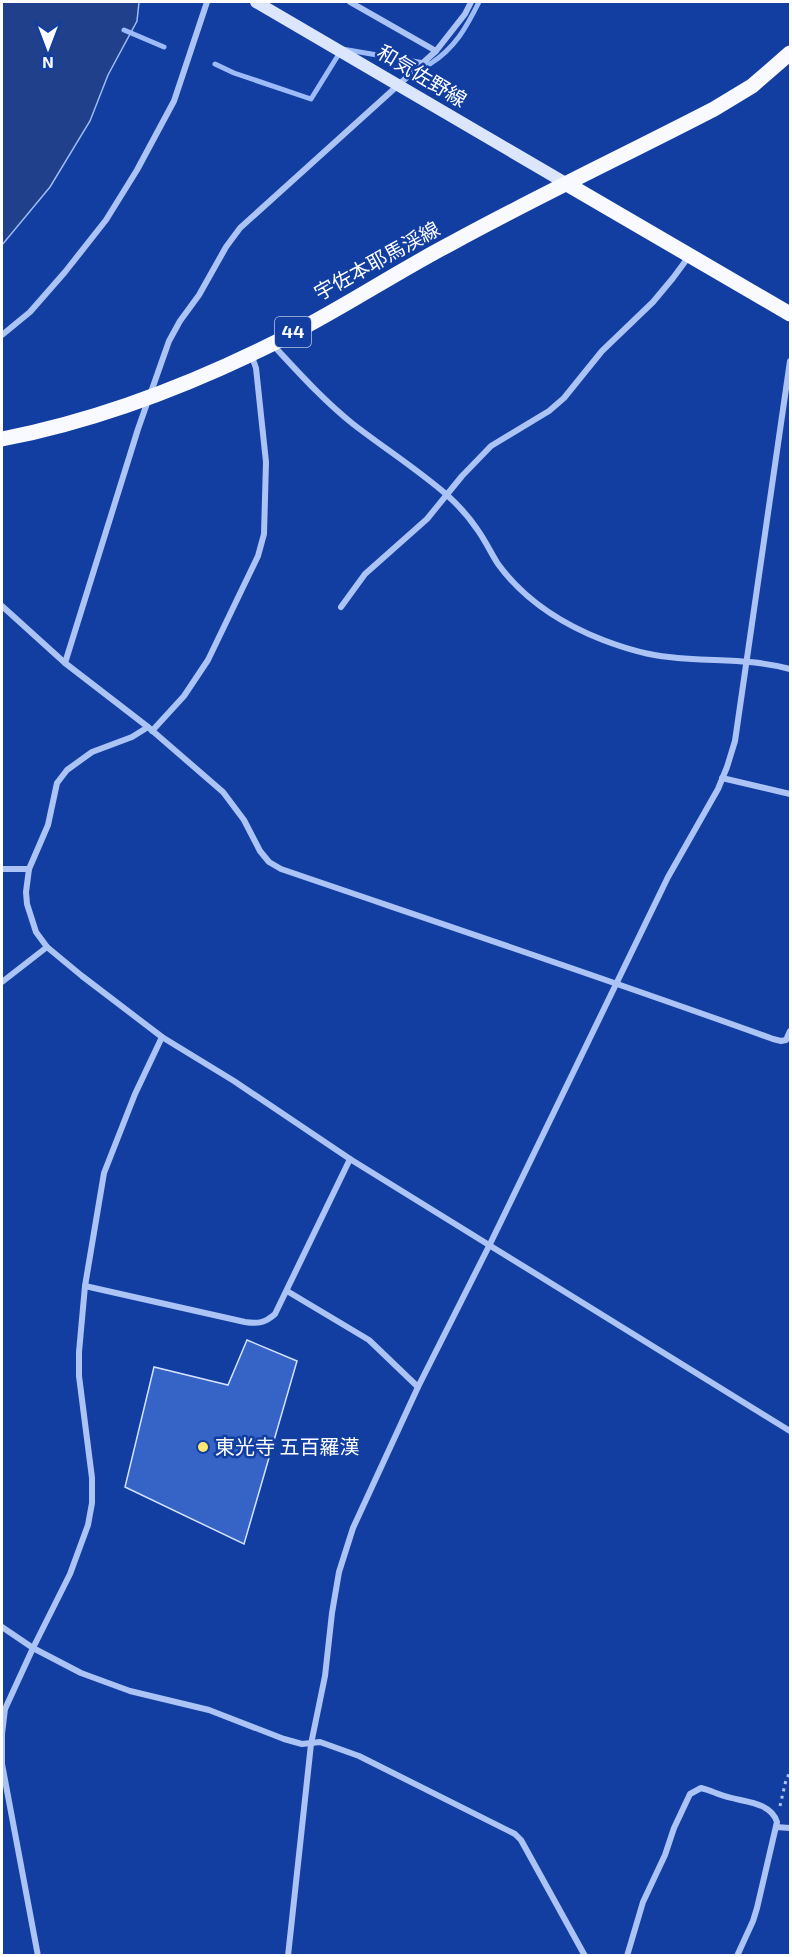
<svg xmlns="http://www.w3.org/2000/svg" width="792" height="1957" viewBox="0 0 792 1957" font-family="'Exo 2','Noto Sans JP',sans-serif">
<rect width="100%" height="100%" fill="#123ea1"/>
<polygon fill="#20408c" stroke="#9dbbf8" stroke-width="1.5" points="2,2 139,2 137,21 108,75 90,121 50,187 2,245"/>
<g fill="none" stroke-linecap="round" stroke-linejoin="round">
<g stroke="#9dbbf8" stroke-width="5">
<polyline points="124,30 164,47"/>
<path d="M 215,64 L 234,73 L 311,99 L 342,49 L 430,64 C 455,48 466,28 479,2"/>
</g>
</g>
<polygon fill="#3663c6" stroke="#d4e1fe" stroke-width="1.5" points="247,1340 297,1361 244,1544 125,1487 154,1367 228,1385"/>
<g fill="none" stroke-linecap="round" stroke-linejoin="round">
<polyline stroke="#abc3f5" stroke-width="3" stroke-dasharray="3 4.5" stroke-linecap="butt" points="780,1806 786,1780 790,1772"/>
<g stroke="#abc3f5" stroke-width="6">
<polyline points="350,2 436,51"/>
<polyline points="2,335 30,312 65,272 106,220 137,170 174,101 207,2"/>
<path d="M 272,344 C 298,372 323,400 353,424 C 384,448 417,469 447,495 C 458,505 469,517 477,529 C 485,540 491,553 498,564 C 525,601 562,624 603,640 C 624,648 646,655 669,657 C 710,662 750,658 790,669"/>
<path d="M 2,606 L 65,663 L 148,727 L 223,792 L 244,820 L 260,851 L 269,862 L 281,869 C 445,925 610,980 773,1039 L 781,1041 L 786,1040 L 790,1031"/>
<polyline points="341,607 365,574 427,519 462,476 491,446 549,411 564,398 602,351 653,302 673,278 690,255"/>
<polyline points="65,663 138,429 169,341 180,321 199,295 226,247 240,228 436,51 465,14 471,2"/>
<polyline points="148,727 132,737 92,752 67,770 57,783 48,825 29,869 26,892 27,904 36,932 47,947 82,976 162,1037 234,1081 350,1159 790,1431"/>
<polyline points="152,731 184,696 208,660 258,556 264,534 266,462 256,368 251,354"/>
<polyline points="722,778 790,794"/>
<polyline points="2,869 29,869"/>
<polyline points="2,982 47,947"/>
<path d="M 85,1286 L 245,1322 C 258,1324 265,1323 275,1314 L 350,1159"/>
<polyline points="287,1291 369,1340 418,1387"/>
<polyline points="2,1627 33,1648 81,1673 130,1691 209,1710 284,1739 302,1744 320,1742 359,1756 515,1834 521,1840 585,1956"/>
<polyline points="776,1827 790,1828"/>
<polyline points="38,1956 2,1764 2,1734 5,1709 33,1648 70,1574 88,1525 92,1503 92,1478 79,1376 79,1352 85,1286 104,1173 135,1094 162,1037"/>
<polyline points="288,1956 311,1744 325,1676 332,1613 339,1572 353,1528 418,1387 490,1244 668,877 718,789 727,767 735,741 790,361"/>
<path d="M 627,1956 L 643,1902 L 665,1855 L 674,1828 L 690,1794 L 701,1788 C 710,1790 719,1795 728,1797 C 744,1802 771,1802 777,1822 L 757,1908 L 753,1921 L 737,1956"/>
</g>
<polyline stroke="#dbe6fd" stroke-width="12" points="256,2 567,184"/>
<g stroke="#f9faff" stroke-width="15">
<polyline points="567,184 790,314"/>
<path d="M 2,439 C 95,421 185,387 270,345 C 332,315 391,275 452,243 C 538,196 627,154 714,109 L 752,86 L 790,53"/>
</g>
</g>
<circle fill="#ffe86f" stroke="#123ea1" stroke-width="2" cx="203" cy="1447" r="6"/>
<g text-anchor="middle" stroke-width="5" stroke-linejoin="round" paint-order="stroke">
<rect fill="#123ea1" stroke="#b8c5e3" stroke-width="1.5" x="275" y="317" width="36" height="30" rx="4.5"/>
<g font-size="18" font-weight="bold" fill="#fff">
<text x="293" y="338">44</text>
</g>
<g font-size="20" fill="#fff" stroke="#123ea1">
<text transform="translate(422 76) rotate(31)" y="7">和気佐野線</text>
<text transform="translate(377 261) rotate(-29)" y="7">宇佐本耶馬渓線</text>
</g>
<g font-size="20" fill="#fff" stroke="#123ea1" text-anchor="start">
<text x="215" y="1454">東光寺 五百羅漢</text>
</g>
</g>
<rect width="792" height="1957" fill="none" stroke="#ffffff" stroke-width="6"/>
<g transform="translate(48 48) rotate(180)" stroke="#123ea1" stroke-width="4.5" paint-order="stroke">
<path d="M0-4.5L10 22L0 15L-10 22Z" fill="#ffffff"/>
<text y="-9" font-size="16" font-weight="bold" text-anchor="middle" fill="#ffffff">N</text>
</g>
</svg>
